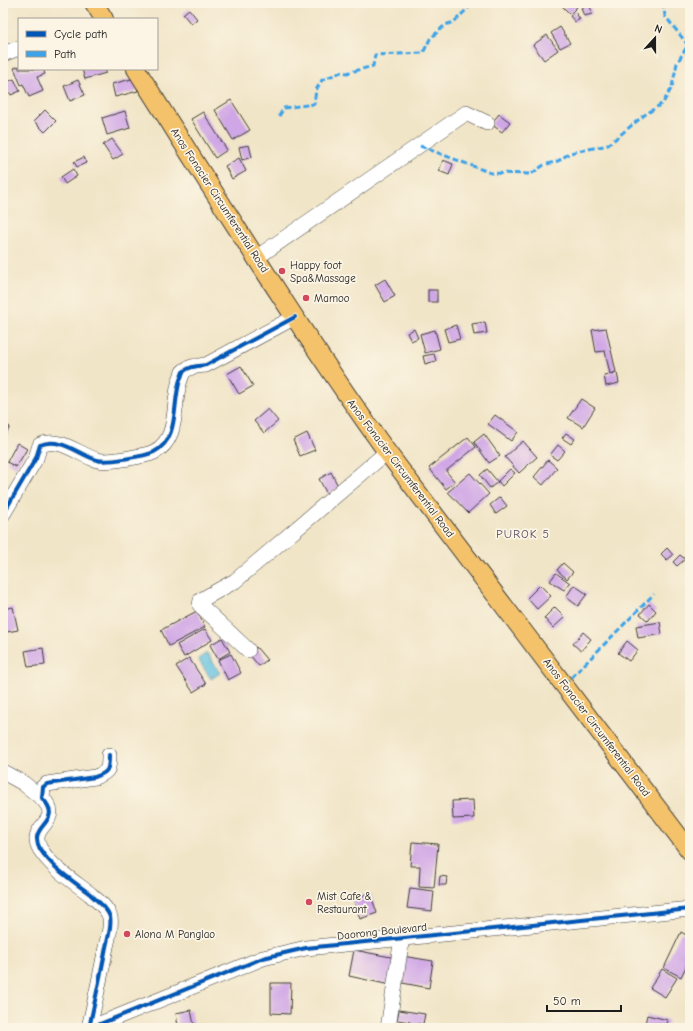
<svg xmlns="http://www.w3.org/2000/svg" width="693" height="1031" viewBox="0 0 693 1031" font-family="'Comic Neue',sans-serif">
<defs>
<pattern id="water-ripples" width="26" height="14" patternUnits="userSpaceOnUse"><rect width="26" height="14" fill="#63c3e1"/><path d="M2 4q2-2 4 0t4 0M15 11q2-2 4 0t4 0" fill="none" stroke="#55a7c0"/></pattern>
</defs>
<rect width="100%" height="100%" fill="#fcf5e5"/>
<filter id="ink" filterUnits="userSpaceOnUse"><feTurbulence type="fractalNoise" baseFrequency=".025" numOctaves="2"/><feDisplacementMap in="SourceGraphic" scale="8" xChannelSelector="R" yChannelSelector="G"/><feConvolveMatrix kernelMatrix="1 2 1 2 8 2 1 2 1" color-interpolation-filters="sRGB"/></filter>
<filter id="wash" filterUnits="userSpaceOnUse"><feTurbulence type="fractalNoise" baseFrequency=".012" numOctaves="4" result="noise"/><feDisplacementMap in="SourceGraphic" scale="16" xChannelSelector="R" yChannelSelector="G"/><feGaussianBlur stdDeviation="0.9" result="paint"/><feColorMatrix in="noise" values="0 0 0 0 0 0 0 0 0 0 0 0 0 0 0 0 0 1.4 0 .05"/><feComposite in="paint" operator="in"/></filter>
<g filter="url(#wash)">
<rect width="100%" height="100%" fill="#f1e5c7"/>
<polygon fill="url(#water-ripples)" stroke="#40707e" points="207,653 220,673 211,679 198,659"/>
<g id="blocks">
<g fill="#cfa6e6">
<polygon points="563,3 573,3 577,7 570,14 561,5"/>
<polygon points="590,5 592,14 584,16 581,8"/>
<polygon points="189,9 197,19 191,24 183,14"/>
<polygon points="575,12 580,19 575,22 570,16"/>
<polygon points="560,27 570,43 560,48 551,33"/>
<polygon points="547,35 558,50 544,60 533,45"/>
<polygon points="19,66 19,69 43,69 45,74 37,77 43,91 29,97 23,84 21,85 14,68"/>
<polygon points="82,69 105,69 106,73 85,79"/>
<polygon points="135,78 138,91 115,97 112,84"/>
<polygon points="14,79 20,91 11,95 5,83"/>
<polygon points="78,80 85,95 70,101 64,86"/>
<polygon points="231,100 250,130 233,140 215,110"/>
<polygon points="45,110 56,121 45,132 34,121"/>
<polygon points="125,111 130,128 107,135 102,118"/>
<polygon points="203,112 227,150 215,158 191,119"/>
<polygon points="499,114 510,122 502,132 491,124"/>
<polygon points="112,139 123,154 113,160 103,145"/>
<polygon points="249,145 252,157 242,160 239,147"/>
<polygon points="84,157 86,163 77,167 74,162"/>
<polygon points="239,158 246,171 232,179 225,166"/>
<polygon points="443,160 453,164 449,175 439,171"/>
<polygon points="73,169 77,176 65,184 61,177"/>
<polygon points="385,279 395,296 385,302 375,285"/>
<rect x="428" y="290" width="9" height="12"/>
<polygon points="485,322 487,333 474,335 472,324"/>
<polygon points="456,325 460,339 448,342 444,329"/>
<polygon points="606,328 616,372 610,374 605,351 596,352 592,330"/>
<polygon points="414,329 418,338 411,341 407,333"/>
<polygon points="435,330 440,349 425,353 420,334"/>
<polygon points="434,354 436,361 425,364 423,356"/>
<polygon points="241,366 253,386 239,394 227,374"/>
<polygon points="617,373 619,383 606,386 604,375"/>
<polygon points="581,399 595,408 583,427 568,418"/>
<polygon points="268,409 278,421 264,433 254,421"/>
<polygon points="495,415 518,432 511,441 488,424"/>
<polygon points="3,422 10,427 3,438"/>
<polygon points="307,433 315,450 300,456 293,440"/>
<polygon points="566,433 575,439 571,444 562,438"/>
<polygon points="484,434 500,456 489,463 474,442"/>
<polygon points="468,437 476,447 446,471 455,482 446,489 429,468"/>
<polygon points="523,441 537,457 519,473 505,457"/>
<polygon points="17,443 27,449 16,467 7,462"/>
<polygon points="558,445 565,451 557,460 550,455"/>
<polygon points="548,460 557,468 543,485 534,477"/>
<polygon points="487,469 498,482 490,488 480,475"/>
<polygon points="510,469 515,473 502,486 498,481"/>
<polygon points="331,472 339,488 327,494 319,479"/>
<polygon points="470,473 489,494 468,513 448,492"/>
<polygon points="500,497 507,506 496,514 490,505"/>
<polygon points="667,548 673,555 667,560 661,554"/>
<polygon points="680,555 685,559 677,566 673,562"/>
<polygon points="563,563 573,572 567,579 557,570"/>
<polygon points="556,573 570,583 564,590 550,581"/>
<polygon points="540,585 551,596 537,609 527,598"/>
<polygon points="574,585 587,594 578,606 566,597"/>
<polygon points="649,604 656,611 648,621 640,614"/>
<polygon points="13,607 18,630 7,632 3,609"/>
<polygon points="555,607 565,617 553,628 544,618"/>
<polygon points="197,611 205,627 169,646 161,630"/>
<polygon points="660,622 662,634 638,638 636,626"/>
<polygon points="205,629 212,640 184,657 177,645"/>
<polygon points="583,632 591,639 581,651 573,644"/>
<polygon points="222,638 230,652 218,659 210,645"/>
<polygon points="627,641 638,650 629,661 618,653"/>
<polygon points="256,647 267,660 259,666 248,653"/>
<polygon points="43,648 45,665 28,667 25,651"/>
<polygon points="231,654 241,673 228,680 218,660"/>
<polygon points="189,658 206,684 193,692 176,666"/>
<polygon points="473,800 474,818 453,819 452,801"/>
<polygon points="412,842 438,844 434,888 419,887 420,866 410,866"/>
<polygon points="440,876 447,877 446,885 439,885"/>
<polygon points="410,888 434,891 432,911 407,908"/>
<polygon points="370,893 377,913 360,919 353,899"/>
<polygon points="681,932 690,937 690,958 681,977 664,968"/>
<polygon points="354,950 396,958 390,985 349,976"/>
<polygon points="402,956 433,961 429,988 397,982"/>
<polygon points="662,969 677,978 665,997 650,988"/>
<polygon points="271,983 291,983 290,1014 271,1013"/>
<polygon points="191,1010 194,1025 178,1027 176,1013"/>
<polygon points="399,1010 425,1014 423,1024 417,1024 425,1025 424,1028 409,1028 410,1022 397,1020"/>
<polygon points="647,1015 668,1020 666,1028 644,1028"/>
</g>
</g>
</g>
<g filter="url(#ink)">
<use href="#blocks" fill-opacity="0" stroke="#3c3a36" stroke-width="1"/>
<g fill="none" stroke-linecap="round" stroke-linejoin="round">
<defs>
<g id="minor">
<polyline points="3,54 19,48"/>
<polyline points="256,258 466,113 487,123"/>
<path d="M 3,514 L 36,458 L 40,445 C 60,436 79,455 97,460 C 106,463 146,456 154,452 C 180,439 172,404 180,380 C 181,378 182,374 183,372 C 189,366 198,366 206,365 L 295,317"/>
<polyline points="248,650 200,605 201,600 235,581 387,452"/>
<polyline points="3,772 23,783 42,798"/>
<path d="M 89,1028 C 95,1001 101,974 106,947 C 108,937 112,926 110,917 C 107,907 97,901 90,894 C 73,881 52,868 40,849 C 26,824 66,823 42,798 L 43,787 L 47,784 L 95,777 C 109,772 109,769 109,755"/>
<polyline points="90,1028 263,958 306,948 690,909"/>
<polyline points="388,1028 402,938"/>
</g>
<g id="major">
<polyline points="94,3 104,19"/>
<path d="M 136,69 C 218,198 298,328 387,452 L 690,851"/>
</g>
</defs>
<use href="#minor" stroke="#3c3a36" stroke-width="16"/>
<use href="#major" stroke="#3c3a36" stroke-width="20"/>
<use href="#minor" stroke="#fff" stroke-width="15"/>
<use href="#major" stroke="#f4c26a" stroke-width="18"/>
<g stroke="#3da2ea" stroke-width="3" stroke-dasharray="6 3" stroke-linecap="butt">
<polyline points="663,3 665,16 688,45"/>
<polyline points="279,116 284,108 314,104 316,90 322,80 341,72 347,73 373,66 375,55 423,53 430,39 445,25 454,22 473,3"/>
<polyline points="420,146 491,173 531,174 544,165 558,161 570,153 608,145 643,116 663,103 672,87 677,63 688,45 690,44"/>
<polyline points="565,684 654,594"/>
</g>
<defs>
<g id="cycleway">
<path d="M 3,514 L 36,458 L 40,445 C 60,436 79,455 97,460 C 106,463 146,456 154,452 C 180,439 172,404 180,380 C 181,378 182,374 183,372 C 189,366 198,366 206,365 L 295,317"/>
<path d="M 89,1028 C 95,1001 101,974 106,947 C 108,937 112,926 110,917 C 107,907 97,901 90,894 C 73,881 52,868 40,849 C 26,824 66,823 42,798 L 43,787 L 47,784 L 95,777 C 109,772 109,769 109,755"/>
<polyline points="90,1028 263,958 306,948 690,909"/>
</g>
</defs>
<use href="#cycleway" stroke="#fcf5e5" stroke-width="6"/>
<use href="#cycleway" stroke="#0057b8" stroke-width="4"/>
</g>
</g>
<g fill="#d1495b" stroke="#fcf5e5" stroke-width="1.5">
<circle cx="282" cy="271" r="4"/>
<circle cx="306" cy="298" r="4"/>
<circle cx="309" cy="902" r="4"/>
<circle cx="127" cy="934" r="4"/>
</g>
<g text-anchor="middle" stroke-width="3.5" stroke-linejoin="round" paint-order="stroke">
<g font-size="11" fill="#1c1c1c" stroke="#fcf5e5">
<text transform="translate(220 200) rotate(57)" y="4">Anos Fonacier Circumferential Road</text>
<text transform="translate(401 468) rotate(53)" y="4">Anos Fonacier Circumferential Road</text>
<text transform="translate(597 727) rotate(53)" y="4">Anos Fonacier Circumferential Road</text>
<text transform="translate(382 931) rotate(-6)" y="4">Daorong Boulevard</text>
</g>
<g font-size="11" fill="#1c1c1c" stroke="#fcf5e5" text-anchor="start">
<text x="290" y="269">Happy foot<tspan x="290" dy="13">Spa&amp;Massage</tspan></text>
<text x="314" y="302">Mamoo</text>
<text x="317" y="900">Mist Cafe &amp;<tspan x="317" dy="13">Restaurant</tspan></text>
<text x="135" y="938">Alona M Panglao</text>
</g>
<g font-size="12" letter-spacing="1" fill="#5b4c63" stroke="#fcf5e5">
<text x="523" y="538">PUROK 5</text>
</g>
</g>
<rect width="693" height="1031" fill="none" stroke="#fcf5e5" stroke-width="16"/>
<rect x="18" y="18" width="140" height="52" fill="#fcf5e5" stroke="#a29e95"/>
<rect x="26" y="31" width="20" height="6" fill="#0057b8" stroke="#a29e95"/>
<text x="54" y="38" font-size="12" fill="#1c1c1c">Cycle path</text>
<rect x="26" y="51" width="20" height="6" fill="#3da2ea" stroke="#a29e95"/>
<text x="54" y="58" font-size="12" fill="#1c1c1c">Path</text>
<g transform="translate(655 38) rotate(21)" stroke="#fcf5e5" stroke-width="3" paint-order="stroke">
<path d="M0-3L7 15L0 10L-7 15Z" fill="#1c1c1c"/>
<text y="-6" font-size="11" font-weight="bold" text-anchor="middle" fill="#1c1c1c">N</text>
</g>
<path d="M547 1005v6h74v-6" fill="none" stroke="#1c1c1c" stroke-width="2"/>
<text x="553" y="1005" font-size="12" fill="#1c1c1c" stroke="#fcf5e5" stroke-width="3" paint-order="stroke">50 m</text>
</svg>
